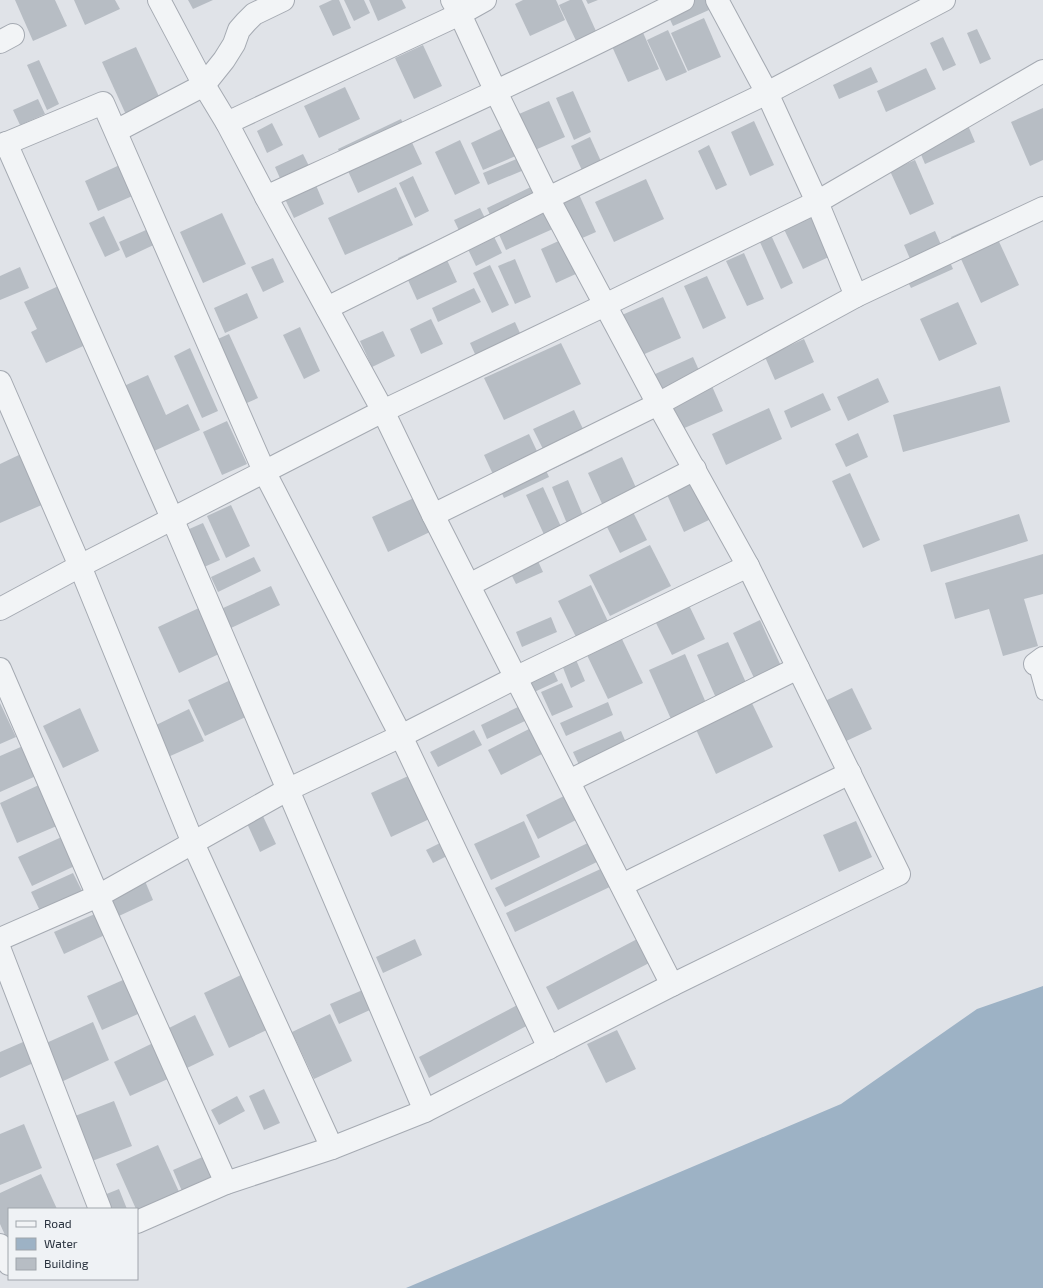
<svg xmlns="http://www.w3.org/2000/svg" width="1043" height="1288" viewBox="0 0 1043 1288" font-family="'Exo 2',sans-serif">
<rect width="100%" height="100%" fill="#e0e3e8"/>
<polygon fill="#9db2c5" points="1043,986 1043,1288 406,1288 841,1104 977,1009"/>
<g fill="#b7bdc4">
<polygon points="15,0 55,0 67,26 33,41"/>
<polygon points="74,0 115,0 120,9 85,25"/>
<polygon points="188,0 213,0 193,9"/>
<polygon points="332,0 339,0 351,28 333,36 319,6"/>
<polygon points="344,0 364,0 370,13 354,21"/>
<polygon points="369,0 402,0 406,8 378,21"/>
<polygon points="523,0 556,0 565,20 530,36 515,4"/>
<polygon points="570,0 582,0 600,40 580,49 559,5"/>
<polygon points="586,0 598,0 588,4"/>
<polygon points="661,0 715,0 718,6 673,26"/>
<polygon points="704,18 721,57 688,71 671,33"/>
<polygon points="641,28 659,69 628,82 610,42"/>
<polygon points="977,29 991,59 980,64 967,33"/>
<polygon points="668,30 687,72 666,81 647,40"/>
<polygon points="943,37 956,65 943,71 930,43"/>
<polygon points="423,45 442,86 414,99 395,58"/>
<polygon points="136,47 162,103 128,119 102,62"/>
<polygon points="39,60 59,104 47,110 27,65"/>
<polygon points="871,67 878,82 839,99 833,85"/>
<polygon points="926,68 936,89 886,112 877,91"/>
<polygon points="345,87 360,119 319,138 304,106"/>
<polygon points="573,91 591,132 574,140 556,98"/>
<polygon points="38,99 45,114 20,125 13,110"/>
<polygon points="549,101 565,137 535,150 519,114"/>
<polygon points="1043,108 1043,160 1030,166 1011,122"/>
<polygon points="964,116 975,142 925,164 914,138"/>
<polygon points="401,119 422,164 358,193 338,149"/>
<polygon points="754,121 774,165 750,176 731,132"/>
<polygon points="272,123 283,145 267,153 257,131"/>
<polygon points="505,127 518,155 483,170 471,143"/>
<polygon points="590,137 604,168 585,177 571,146"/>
<polygon points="460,140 480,183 455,195 435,152"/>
<polygon points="709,145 727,185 716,190 698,151"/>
<polygon points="303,154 312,172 283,185 275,167"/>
<polygon points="519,158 524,170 488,185 483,173"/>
<polygon points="915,160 934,204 910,215 890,171"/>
<polygon points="124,163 137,194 98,211 85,181"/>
<polygon points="413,176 429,211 415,218 399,183"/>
<polygon points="646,179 664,219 614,242 595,202"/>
<polygon points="315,183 324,204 294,218 284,197"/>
<polygon points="535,185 555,228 506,250 487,208"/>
<polygon points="396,187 413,225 345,255 328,218"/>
<polygon points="577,190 596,232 580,239 560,197"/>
<polygon points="480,208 502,253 476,266 454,220"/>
<polygon points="812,209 833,255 803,269 781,223"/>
<polygon points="222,213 246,264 203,283 180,232"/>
<polygon points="104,216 120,250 105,257 89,223"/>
<polygon points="989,220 1019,285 981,303 951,237"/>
<polygon points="155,226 162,241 126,258 119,242"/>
<polygon points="935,231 942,247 911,261 904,245"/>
<polygon points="771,235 793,283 781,289 759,240"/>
<polygon points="563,239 578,273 556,283 541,249"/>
<polygon points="438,240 457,282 417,300 398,258"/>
<polygon points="744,253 764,299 747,306 726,261"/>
<polygon points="946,253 953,269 911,288 903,272"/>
<polygon points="273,258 284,282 263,292 251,267"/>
<polygon points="515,259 531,297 515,304 498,266"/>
<polygon points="490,265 509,305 492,313 473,273"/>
<polygon points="20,267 29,288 0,300 0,276"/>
<polygon points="707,276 726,318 703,329 684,286"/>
<polygon points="65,283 92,342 46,363 31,332 37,329 24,302"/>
<polygon points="474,288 481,302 438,322 432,308"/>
<polygon points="247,293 258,318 225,333 214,308"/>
<polygon points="663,297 681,338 640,356 622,315"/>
<polygon points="958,302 977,344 939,361 920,319"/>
<polygon points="431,319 443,344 421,354 410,329"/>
<polygon points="515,322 529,353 484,374 470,343"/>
<polygon points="300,327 320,371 304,379 283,335"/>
<polygon points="383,331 395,356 372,367 360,341"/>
<polygon points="229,334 258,398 240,406 211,342"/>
<polygon points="804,339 814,362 775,380 765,357"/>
<polygon points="561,343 581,384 504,420 484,378"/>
<polygon points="190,348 218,411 202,418 174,356"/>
<polygon points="693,357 702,377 663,395 653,375"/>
<polygon points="148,375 166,415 188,404 200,430 154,451 124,386"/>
<polygon points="878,378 889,402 848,421 837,397"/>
<polygon points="711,384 723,411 680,430 668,404"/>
<polygon points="1000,386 1010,422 903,452 893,415"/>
<polygon points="823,393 831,410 791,428 784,411"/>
<polygon points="769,408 782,439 726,465 712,434"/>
<polygon points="574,410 593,450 553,469 533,429"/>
<polygon points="227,421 247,464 222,475 203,432"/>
<polygon points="858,433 868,457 846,467 835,444"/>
<polygon points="529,434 549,477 504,498 484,455"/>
<polygon points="21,454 44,504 0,523 0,464"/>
<polygon points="622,457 638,492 604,508 588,473"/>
<polygon points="850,473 880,540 863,548 832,481"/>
<polygon points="691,476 711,519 684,532 664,488"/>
<polygon points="568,480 584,518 568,526 552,487"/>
<polygon points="543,487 563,531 546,539 526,495"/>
<polygon points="416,497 432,531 388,552 372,517"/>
<polygon points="231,505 250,546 226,558 207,516"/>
<polygon points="631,508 647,540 620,553 604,521"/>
<polygon points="1019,514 1028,541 931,572 923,545"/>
<polygon points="203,523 220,560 204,567 187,530"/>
<polygon points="650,545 671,586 610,616 589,575"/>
<polygon points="1043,554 1043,594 1024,599 1038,646 1003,656 989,609 955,619 945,583"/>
<polygon points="254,557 261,571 218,592 211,577"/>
<polygon points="537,559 543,572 516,584 510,572"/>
<polygon points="591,585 611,628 579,643 558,601"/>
<polygon points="271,586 280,605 231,628 221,609"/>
<polygon points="687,601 705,639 672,655 653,617"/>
<polygon points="199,608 221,653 179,673 158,627"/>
<polygon points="551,617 557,632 522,647 516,632"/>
<polygon points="760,620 781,666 754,678 733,633"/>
<polygon points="621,637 643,683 608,699 586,653"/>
<polygon points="728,642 747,685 716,698 697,655"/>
<polygon points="685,654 706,703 671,719 649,670"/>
<polygon points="574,655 585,681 571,688 560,660"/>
<polygon points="551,666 558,681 530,694 523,678"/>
<polygon points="235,678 252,714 205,736 188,700"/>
<polygon points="562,683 573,707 552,716 541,692"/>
<polygon points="852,688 872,729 842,743 823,702"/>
<polygon points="750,699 773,747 716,774 694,725"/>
<polygon points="608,702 613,715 566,736 560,723"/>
<polygon points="0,703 16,737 0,744"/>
<polygon points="518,707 525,721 487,739 481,725"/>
<polygon points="80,708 99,751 63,768 43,726"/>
<polygon points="189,709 204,741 168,757 154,726"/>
<polygon points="529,729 542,754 501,775 488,750"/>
<polygon points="474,730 482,745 438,767 430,752"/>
<polygon points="621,731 627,745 580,767 573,752"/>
<polygon points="23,746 36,776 0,792 0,756"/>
<polygon points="417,772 438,815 391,837 371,793"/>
<polygon points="41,784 59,825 17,843 0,803"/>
<polygon points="566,795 578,819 538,839 526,815"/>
<polygon points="261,812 276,844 260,852 245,819"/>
<polygon points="524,821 540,857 491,880 474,844"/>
<polygon points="856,821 872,857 839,872 823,835"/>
<polygon points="66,835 79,864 32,886 18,857"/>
<polygon points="448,839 455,852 433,863 426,850"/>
<polygon points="594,840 603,859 505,907 495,888"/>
<polygon points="607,866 616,884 515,932 506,913"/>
<polygon points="73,873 84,895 42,915 31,892"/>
<polygon points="145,881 153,900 119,916 110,897"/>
<polygon points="97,913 107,934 64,954 54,932"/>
<polygon points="641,937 653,961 558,1010 546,987"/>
<polygon points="415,939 422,955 383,973 376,957"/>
<polygon points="245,973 271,1028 229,1048 204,993"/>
<polygon points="132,976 147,1010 102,1030 87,996"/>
<polygon points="372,986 381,1005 339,1024 330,1004"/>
<polygon points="523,1002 534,1022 429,1078 419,1057"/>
<polygon points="330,1014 352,1061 314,1079 292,1032"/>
<polygon points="195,1015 214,1055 187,1068 169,1028"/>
<polygon points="93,1022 109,1060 61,1082 44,1044"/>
<polygon points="617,1030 636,1069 606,1083 587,1044"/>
<polygon points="30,1039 40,1060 0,1078 0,1052"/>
<polygon points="153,1043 170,1078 130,1096 114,1062"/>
<polygon points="264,1089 280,1123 264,1130 249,1096"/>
<polygon points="237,1096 245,1111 219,1125 211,1110"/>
<polygon points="114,1101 132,1146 92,1161 75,1116"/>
<polygon points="24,1124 42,1168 0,1185 0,1134"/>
<polygon points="158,1145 180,1194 137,1213 137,1209 136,1209 116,1164"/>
<polygon points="207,1155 218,1181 184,1196 173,1170"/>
<polygon points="41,1174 57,1209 9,1209 9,1244 0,1224 0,1193"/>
<polygon points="119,1189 127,1209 104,1209 99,1197"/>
</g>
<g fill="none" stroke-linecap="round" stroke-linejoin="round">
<defs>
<polyline id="service" points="1035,664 1043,693"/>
<g id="minor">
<polyline points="159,0 204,85 227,123 266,197 383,411 433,515 672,985"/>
<polyline points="717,0 767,93 817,202 856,296"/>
<polyline points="0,42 13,35"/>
<polyline points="227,123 460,14 485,0"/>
<polyline points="116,131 204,85 224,60 234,44 239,30 246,22 254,14 283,0"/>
<polyline points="6,143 172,518 425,1111"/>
<polyline points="0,146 103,103 264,471 401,736 549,1048"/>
<path d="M 266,197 C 406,133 546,70 683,0"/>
<polyline points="327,308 548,198 767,93 944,0"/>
<polyline points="0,382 80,566 193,843 332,1148"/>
<polyline points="433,515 658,404 856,296 1043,208"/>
<polyline points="469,585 695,469"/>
<polyline points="0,609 80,566 383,411 605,305 817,202 1043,71"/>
<polyline points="1035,664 1043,658"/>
<polyline points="0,669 98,896 226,1183"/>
<polyline points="569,781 798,668"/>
<polyline points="622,885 850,773"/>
<polyline points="0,939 98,896 287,790 401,736 517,677 748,566"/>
<polyline points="0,950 100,1209"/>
<polyline points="137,1222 226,1183 332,1148 425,1111 672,985 899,874 748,566 658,404 548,198 496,92 460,14 452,0"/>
<polyline points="0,1245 9,1264"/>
</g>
</defs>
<use href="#service" stroke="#a5aab2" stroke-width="15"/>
<use href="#minor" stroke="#a5aab2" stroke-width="24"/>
<use href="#service" stroke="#f2f4f6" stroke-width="13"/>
<use href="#minor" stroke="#f2f4f6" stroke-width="22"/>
</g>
<rect x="8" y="1208" width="130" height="72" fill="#eff2f5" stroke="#a0a5ac"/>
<rect x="16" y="1221" width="20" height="6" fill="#f2f4f6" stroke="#a0a5ac"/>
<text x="44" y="1228" font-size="12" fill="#29323e">Road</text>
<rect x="16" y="1238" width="20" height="12" fill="#9db2c5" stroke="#a0a5ac"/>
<text x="44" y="1248" font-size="12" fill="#29323e">Water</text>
<rect x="16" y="1258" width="20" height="12" fill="#b7bdc4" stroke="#a0a5ac"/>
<text x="44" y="1268" font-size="12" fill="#29323e">Building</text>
</svg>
